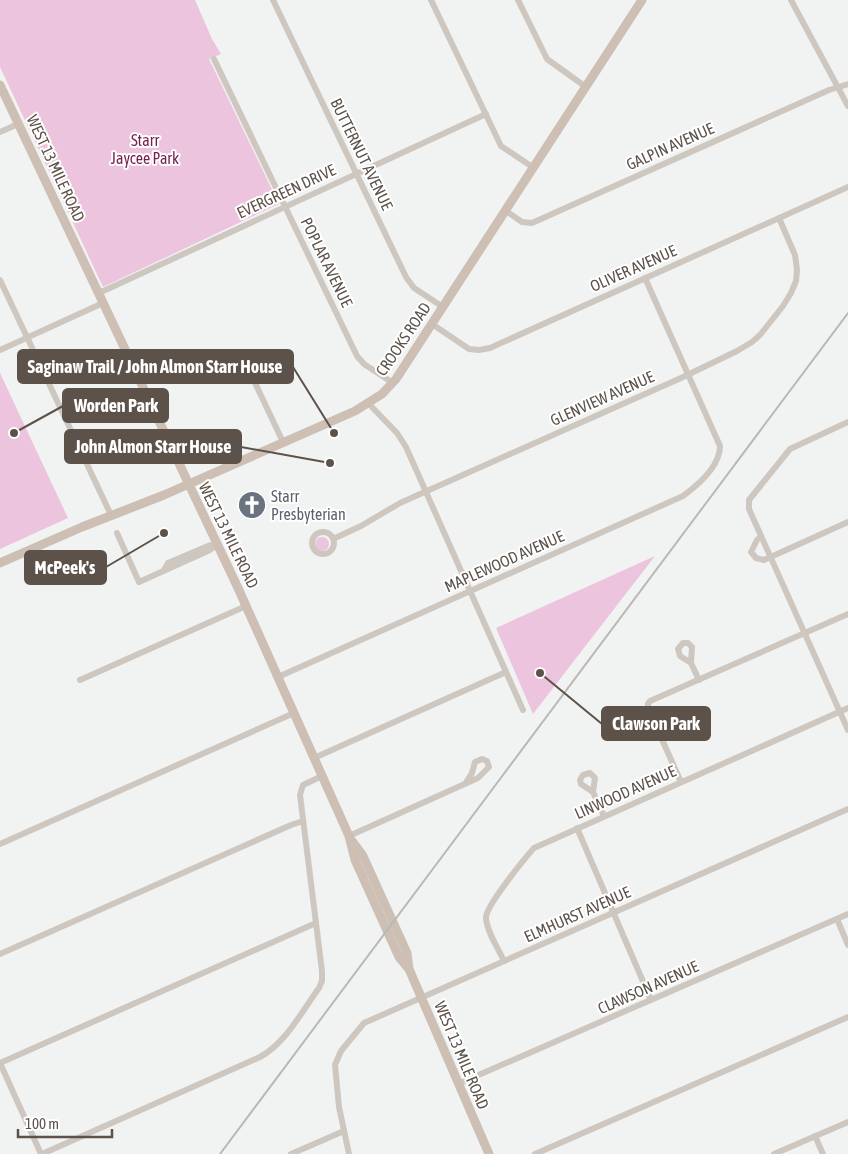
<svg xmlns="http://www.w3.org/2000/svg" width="848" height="1154" viewBox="0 0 848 1154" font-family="'Asap Condensed',sans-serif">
<rect width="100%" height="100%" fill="#f1f3f3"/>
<g fill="#ecc4de">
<polygon points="0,0 195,0 212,39 221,54 209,59 279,204 103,287 0,67"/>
<polygon points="0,373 68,518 0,549"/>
<circle cx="322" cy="544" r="7"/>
<polygon points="655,556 533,714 496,628"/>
</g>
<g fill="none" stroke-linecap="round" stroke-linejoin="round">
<g stroke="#cec7c0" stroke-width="6">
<polyline points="273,0 406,277 414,288 443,307"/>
<polyline points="431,0 501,146 534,168"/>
<polyline points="518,0 547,59 586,87"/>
<polyline points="791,0 848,106"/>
<polyline points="214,59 357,356 364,364 393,383"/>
<polyline points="0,132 18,124"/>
<polyline points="506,211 522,222 532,223 829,90 848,84"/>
<polyline points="0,280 111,515"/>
<polyline points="99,293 486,114"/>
<polyline points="432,324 469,349 479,350 490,348 848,187"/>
<polyline points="0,350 103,303"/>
<polyline points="248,368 283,442"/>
<polyline points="369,404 397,433 406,447 523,710"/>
<polyline points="848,422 790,449 749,500 749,509 848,730"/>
<circle cx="323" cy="543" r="11"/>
<polyline points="117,533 139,582 210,550 217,544"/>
<polyline points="761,536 757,540 751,552 756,558 764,560 848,522"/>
<polyline points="333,539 361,526 400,503 681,378 737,351 752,342 760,335 783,306 791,293 796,281 797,270 795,255 779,218"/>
<polyline points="164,570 168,563 208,546 215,544"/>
<polyline points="691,663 680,656 678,649 683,643 688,643 692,647 691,663 699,680"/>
<path d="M 278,677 L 683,496 C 698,485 720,466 720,446 L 645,278"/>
<polyline points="80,680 246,606"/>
<polyline points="314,758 506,672"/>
<polyline points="681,782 648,708 648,704 650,701 848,614"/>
<polyline points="593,792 581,784 580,780 583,775 590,773 595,778 593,792 604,816"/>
<polyline points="577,828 651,1000"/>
<polyline points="349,836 478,778 489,767 487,761 482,759 475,762 472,773 465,784"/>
<polyline points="0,844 294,713"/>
<polyline points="837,919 848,945"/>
<polyline points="0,954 291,825 303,821"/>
<path d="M 504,961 C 498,948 487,932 486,918 C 485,907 525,858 534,848 L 848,708"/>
<polyline points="0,1063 316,923"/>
<polyline points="0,1063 41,1154"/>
<polyline points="458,1084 848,914"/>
<polyline points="815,1136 823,1154"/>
<path d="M 42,1154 L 260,1057 C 286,1043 302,1011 319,988 L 322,981 L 322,971 L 300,795 L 303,785 L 322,776"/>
<polyline points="291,1154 344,1131"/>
<polyline points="349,1154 339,1107 335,1065 341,1051 364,1023 848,809"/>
<polyline points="535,1154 848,1017"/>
<polyline points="774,1154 848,1122"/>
</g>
<g stroke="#cdbfb3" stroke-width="9">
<polyline points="0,85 238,588 349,836 355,860 399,957 409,969"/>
<polyline points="0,563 82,527 164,495 355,411 382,394 396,379 642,0"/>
<polyline points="352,841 363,856 407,953 409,969 489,1154"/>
</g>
<polyline stroke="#bab8b4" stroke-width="2" points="220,1154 848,313"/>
</g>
<defs>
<symbol id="church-disc" viewBox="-11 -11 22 22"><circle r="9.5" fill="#6b7280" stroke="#fff"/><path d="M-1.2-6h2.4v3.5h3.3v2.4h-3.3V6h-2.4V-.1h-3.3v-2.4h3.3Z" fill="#fff"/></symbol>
</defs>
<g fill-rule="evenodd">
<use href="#church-disc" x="236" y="489" width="32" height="32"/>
</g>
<g text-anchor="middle" stroke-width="4" stroke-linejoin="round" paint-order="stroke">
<g font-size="16" fill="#782150" stroke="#fff">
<text x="145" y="146">Starr<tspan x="145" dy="18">Jaycee Park</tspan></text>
</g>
<g font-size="16" fill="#5d524a" stroke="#fff">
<text transform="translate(670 146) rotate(-24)" y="6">GALPIN AVENUE</text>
<text transform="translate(362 154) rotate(64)" y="6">BUTTERNUT AVENUE</text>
<text transform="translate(56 168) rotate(65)" y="6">WEST 13 MILE ROAD</text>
<text transform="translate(286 191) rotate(-25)" y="6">EVERGREEN DRIVE</text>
<text transform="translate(327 262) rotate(64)" y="6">POPLAR AVENUE</text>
<text transform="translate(633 268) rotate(-24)" y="6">OLIVER AVENUE</text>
<text transform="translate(403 339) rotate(-56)" y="6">CROOKS ROAD</text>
<text transform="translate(602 398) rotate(-24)" y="6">GLENVIEW AVENUE</text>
<text transform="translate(229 535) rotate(64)" y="6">WEST 13 MILE ROAD</text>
<text transform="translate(504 561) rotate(-24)" y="6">MAPLEWOOD AVENUE</text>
<text transform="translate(625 792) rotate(-24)" y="6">LINWOOD AVENUE</text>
<text transform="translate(577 914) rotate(-24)" y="6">ELMHURST AVENUE</text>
<text transform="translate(648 987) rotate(-24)" y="6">CLAWSON AVENUE</text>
<text transform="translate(462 1055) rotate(67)" y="6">WEST 13 MILE ROAD</text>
</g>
<g font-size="16" fill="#5b616d" stroke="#fff" text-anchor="start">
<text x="271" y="502">Starr<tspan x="271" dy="18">Presbyterian</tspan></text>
</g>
</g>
<path fill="none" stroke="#5d524a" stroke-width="2" d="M334 433L293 367M14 433L63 406M330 463L241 447M164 533L106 567M540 673L602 724"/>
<g fill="#5d524a" stroke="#fff" stroke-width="2">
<circle cx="334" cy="433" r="5"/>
<circle cx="14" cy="433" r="5"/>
<circle cx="330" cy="463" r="5"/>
<circle cx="164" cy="533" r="5"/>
<circle cx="540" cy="673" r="5"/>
</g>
<g fill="#5d524a" stroke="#5d524a" stroke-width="2">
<rect x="18" y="350" width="275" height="33" rx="5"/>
<rect x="63" y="389" width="105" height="33" rx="5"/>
<rect x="65" y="430" width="176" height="33" rx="5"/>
<rect x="25" y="551" width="81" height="33" rx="5"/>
<rect x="602" y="707" width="108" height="33" rx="5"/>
</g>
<g font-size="18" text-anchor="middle" font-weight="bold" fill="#fff">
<text x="155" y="373">Saginaw Trail / John Almon Starr House</text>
<text x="116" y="412">Worden Park</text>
<text x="153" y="453">John Almon Starr House</text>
<text x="65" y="574">McPeek's</text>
<text x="656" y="730">Clawson Park</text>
</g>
<path d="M18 1129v8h94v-8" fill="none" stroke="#5d524a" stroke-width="2.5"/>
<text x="25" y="1129" font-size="15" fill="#5d524a" stroke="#ffffff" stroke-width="4" paint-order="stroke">100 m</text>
</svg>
